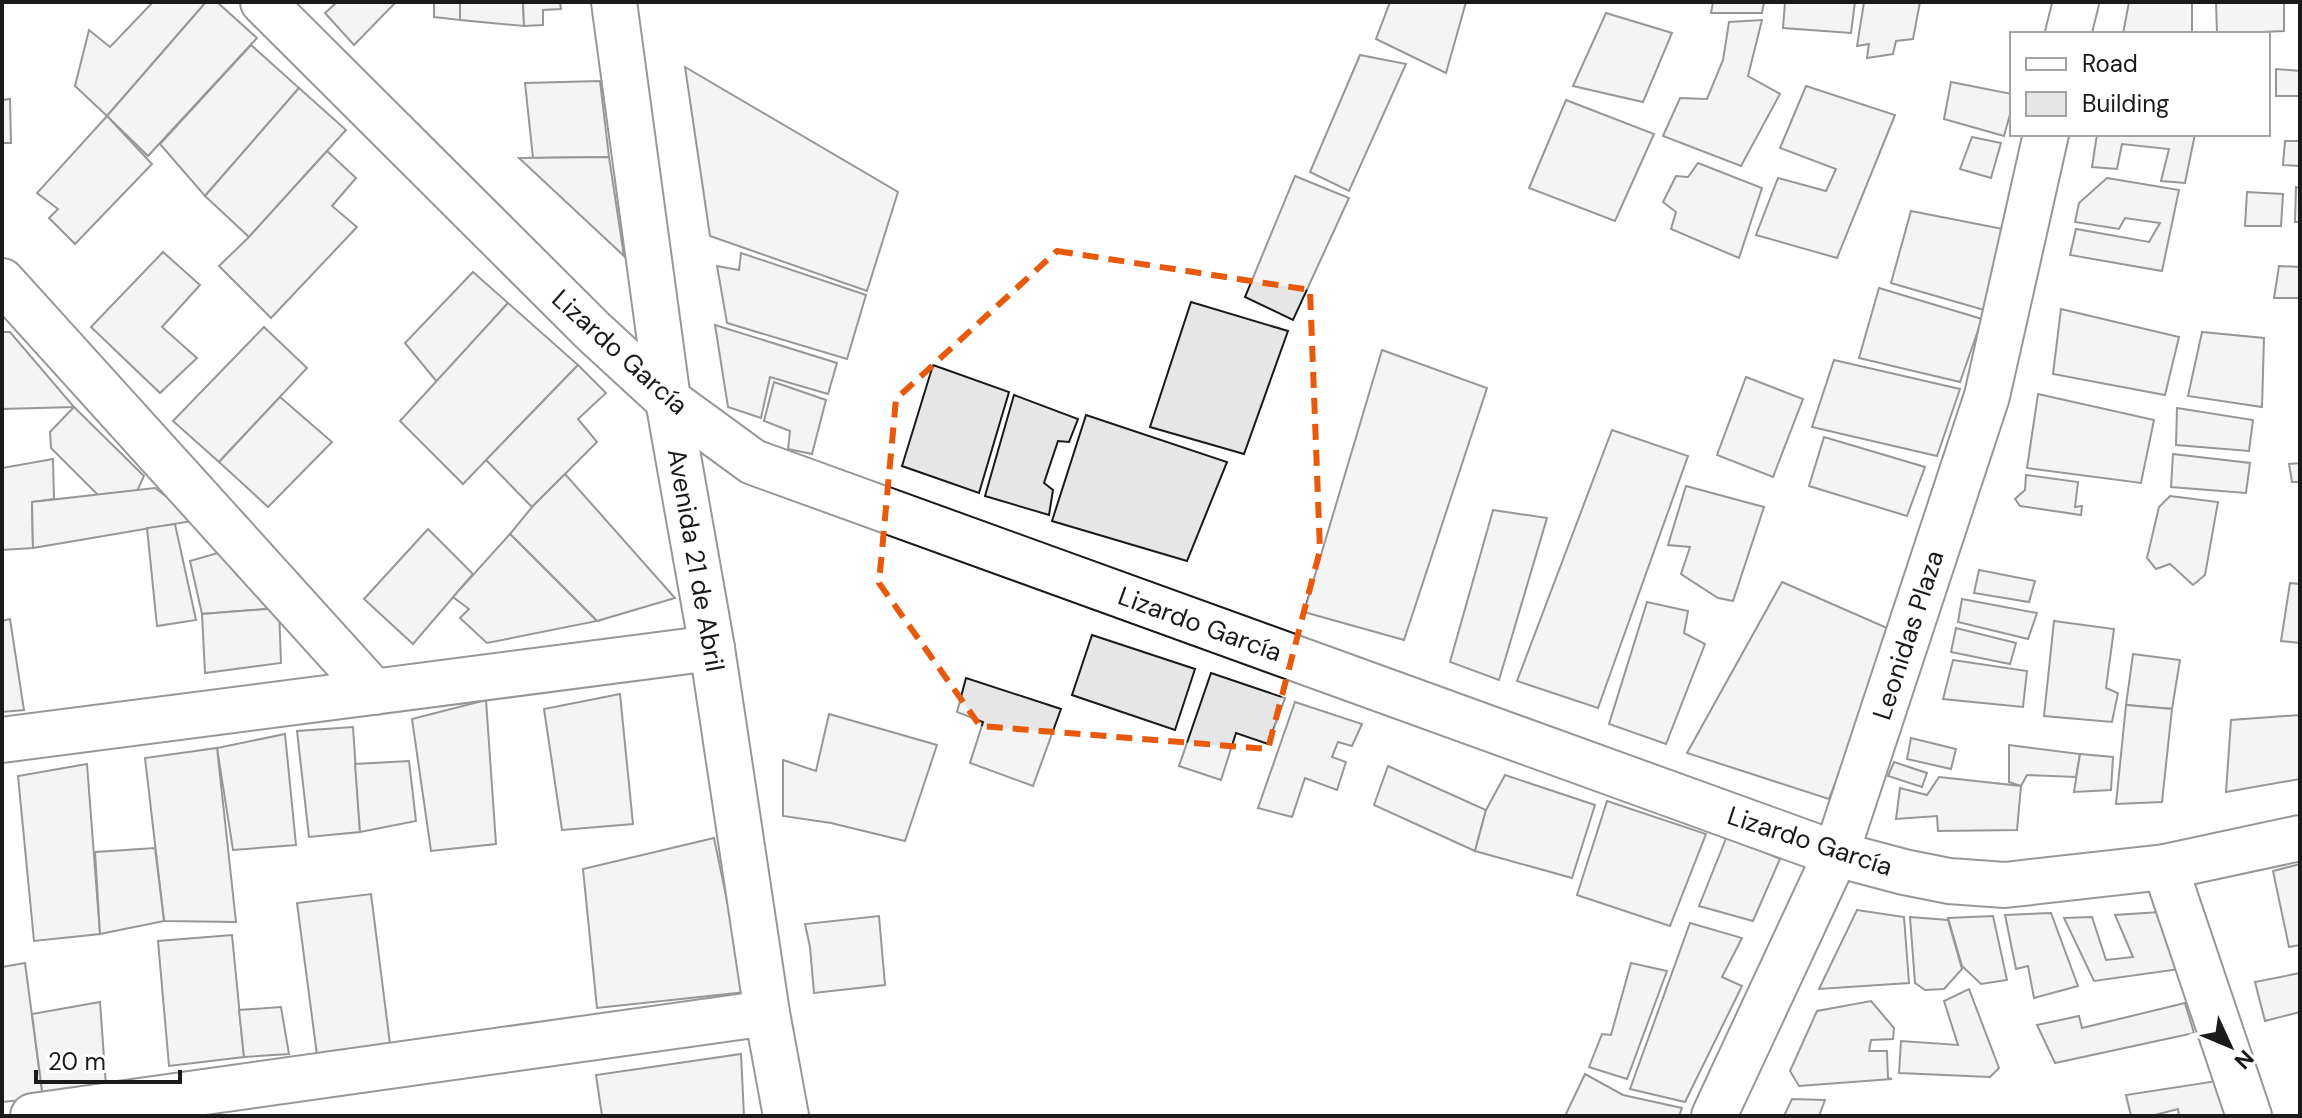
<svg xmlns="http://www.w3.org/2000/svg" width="2302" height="1118" viewBox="0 0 2302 1118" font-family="'DM Sans',sans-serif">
<rect width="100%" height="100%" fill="#fff"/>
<g fill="#e6e6e6" stroke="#1a1a1a" stroke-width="2">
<polygon points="153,2 206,2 107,116 75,86 89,30 110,47"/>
<polygon points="206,2 217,2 257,38 148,156 107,116"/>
<polygon points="337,2 396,2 354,45 325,13"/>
<polygon points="434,2 460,2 460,20 434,17"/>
<polygon points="460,2 523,2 524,26 460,20"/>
<polygon points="523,2 560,2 561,9 543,10 543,25 524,26"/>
<polygon points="1390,2 1466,2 1446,73 1376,39"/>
<polygon points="1713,2 1764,2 1762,13 1711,13"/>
<polygon points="1785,2 1855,2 1851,33 1783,28"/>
<polygon points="1864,2 1920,2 1913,39 1896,41 1893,54 1867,58 1869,44 1857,46"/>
<polygon points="2129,2 2192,2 2192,34 2123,34"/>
<polygon points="2216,2 2284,3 2284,31 2217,34"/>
<polygon points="1606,13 1672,33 1643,102 1573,86"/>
<polygon points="1762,20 1748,76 1780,94 1741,166 1663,136 1680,98 1707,99 1723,60 1729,22"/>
<polygon points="251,45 299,88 205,196 160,144"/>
<polygon points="1360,55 1406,64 1349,191 1310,172"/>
<polygon points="2300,66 2300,96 2276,96 2276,69 2300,71"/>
<polygon points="685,67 898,192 867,291 710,236"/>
<polygon points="600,81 609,157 533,158 525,83"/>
<polygon points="1951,82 2012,94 2012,107 2004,136 1944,119"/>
<polygon points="1806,86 1895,115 1837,258 1756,235 1778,178 1826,191 1836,169 1780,148"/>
<polygon points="299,88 346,130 249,237 205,196"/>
<polygon points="10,99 11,143 2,143 2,100"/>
<polygon points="1566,100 1654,134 1615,221 1529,188"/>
<polygon points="107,116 152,164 75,244 49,218 58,209 37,193"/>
<polygon points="2097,134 2195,134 2185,183 2161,181 2169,149 2122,144 2117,169 2092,167"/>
<polygon points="1972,137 2001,143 1991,178 1960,169"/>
<polygon points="2285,141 2300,141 2300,166 2283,165"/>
<polygon points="327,151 356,178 332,206 357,227 271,318 219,266 249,237"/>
<polygon points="609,157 624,256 519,158"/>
<polygon points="1698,163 1762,188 1739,258 1671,229 1676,212 1663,202 1676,176 1688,177"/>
<polygon points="1295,176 1349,198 1293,320 1245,297"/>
<polygon points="2107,178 2179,190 2162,271 2070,255 2076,229 2149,242 2160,223 2125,218 2119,229 2075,222 2079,203"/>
<polygon points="2296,187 2300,188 2300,222 2295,222"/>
<polygon points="2247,192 2283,194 2281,226 2245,226"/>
<polygon points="1911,211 2003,229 1984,310 1891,283"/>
<polygon points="163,252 200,285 162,327 197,358 160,393 91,327"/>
<polygon points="741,253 866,295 847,359 727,323 717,266 739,270"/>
<polygon points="2279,266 2300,267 2300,298 2274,298"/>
<polygon points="473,272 508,303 437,382 405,343"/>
<polygon points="1879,288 1982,319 1960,382 1859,358"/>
<polygon points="1191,302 1288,331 1244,454 1150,427"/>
<polygon points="508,303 578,365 463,484 400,421"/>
<polygon points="2061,309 2179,337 2165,395 2053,374"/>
<polygon points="715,325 837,363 828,394 770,377 761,418 728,407"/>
<polygon points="264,327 307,368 219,462 173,421"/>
<polygon points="2,332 10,332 74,407 2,409"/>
<polygon points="2202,332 2264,338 2262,407 2188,396"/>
<polygon points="1382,350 1487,388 1404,640 1304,612"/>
<polygon points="1834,360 1960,389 1937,456 1812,427"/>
<polygon points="578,365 606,393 578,419 597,442 532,507 486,460"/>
<polygon points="933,365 1009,392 979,493 902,466"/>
<polygon points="1746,377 1803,399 1773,477 1717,455"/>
<polygon points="774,382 826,400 812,454 788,449 790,431 764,421"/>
<polygon points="2038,394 2154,420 2141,483 2027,468"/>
<polygon points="1014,395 1078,419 1069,442 1058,441 1044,483 1053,490 1049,515 985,496"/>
<polygon points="280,397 332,442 268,507 219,462"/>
<polygon points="74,407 144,476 137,491 98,495 51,448 50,432"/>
<polygon points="2177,408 2253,420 2249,451 2176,445"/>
<polygon points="1086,415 1227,462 1187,561 1052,521"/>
<polygon points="1612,430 1688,456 1598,708 1517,681"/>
<polygon points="1824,437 1925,467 1907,516 1809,486"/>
<polygon points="2173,454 2250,463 2246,493 2171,487"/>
<polygon points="53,459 54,499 32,502 33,548 2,550 2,468"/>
<polygon points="2300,463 2300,482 2292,482 2289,464"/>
<polygon points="565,474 675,598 597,621 510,534 532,507"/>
<polygon points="2026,475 2078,482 2075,507 2082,506 2081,515 2020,506 2015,499 2025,490"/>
<polygon points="1686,486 1764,507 1733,601 1718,598 1681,574 1690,547 1668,545"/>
<polygon points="155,488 198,520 33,548 32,502"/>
<polygon points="2170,496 2218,502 2205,575 2193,585 2170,564 2156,569 2147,558 2159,507"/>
<polygon points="1493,510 1547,518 1499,680 1450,662"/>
<polygon points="175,524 196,620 157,626 147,528"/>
<polygon points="428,529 473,574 413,644 364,599"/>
<polygon points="510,534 597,621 487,643 460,618 469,609 453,597"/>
<polygon points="221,552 279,608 202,614 190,561"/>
<polygon points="1979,570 2035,581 2029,602 1974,593"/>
<polygon points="1782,582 1894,631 1829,799 1687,753"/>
<polygon points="2290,583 2300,584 2300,643 2281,641"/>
<polygon points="1962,599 2037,613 2028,639 1958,622"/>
<polygon points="1647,602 1688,611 1684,633 1705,644 1666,744 1609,724"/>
<polygon points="279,608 281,663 205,673 202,614"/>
<polygon points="10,619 24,710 2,712 2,621"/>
<polygon points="2054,621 2114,629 2106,688 2118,693 2112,722 2044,716"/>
<polygon points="1956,628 2016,643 2010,664 1951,652"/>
<polygon points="1092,635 1195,669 1175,730 1072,695"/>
<polygon points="2133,654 2180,660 2172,709 2126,705"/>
<polygon points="1953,660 2027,671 2023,707 1943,699"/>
<polygon points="1211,673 1285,698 1268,744 1236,733 1221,780 1179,766"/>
<polygon points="966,678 1061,709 1033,786 970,763 983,722 957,712"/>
<polygon points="620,694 633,824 562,830 544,709"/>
<polygon points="486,700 496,844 431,851 412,719"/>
<polygon points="1295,702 1362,724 1352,746 1338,742 1332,757 1346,762 1337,790 1305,778 1292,817 1258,808"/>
<polygon points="2126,705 2172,709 2162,802 2116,804"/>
<polygon points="829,714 937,745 905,841 831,823 783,816 783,760 816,771"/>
<polygon points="2300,715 2300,779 2226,792 2231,720"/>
<polygon points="353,727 360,832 309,837 297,731"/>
<polygon points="285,734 296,845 233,850 217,748"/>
<polygon points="1911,738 1956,749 1951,769 1907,759"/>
<polygon points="2009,745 2080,754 2076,777 2027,775 2021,786 2009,782"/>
<polygon points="217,748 236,922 164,921 145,758"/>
<polygon points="2080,754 2113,757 2111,790 2074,792"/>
<polygon points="409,761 416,821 360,832 355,764"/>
<polygon points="1894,762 1927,773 1922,787 1888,776"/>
<polygon points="87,764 100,934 34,941 18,776"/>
<polygon points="1388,766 1486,810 1475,851 1374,805"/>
<polygon points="1505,775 1595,805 1572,878 1475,851 1486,810"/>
<polygon points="1939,777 2021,786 2017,830 1938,831 1937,816 1896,819 1900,788 1927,795"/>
<polygon points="1607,801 1706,834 1670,926 1577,895"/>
<polygon points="1727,836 1780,859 1753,921 1699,906"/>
<polygon points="714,838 746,992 597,1008 583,869"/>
<polygon points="155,848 164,921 100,934 95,852"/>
<polygon points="2300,864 2300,945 2289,947 2273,871"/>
<polygon points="371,894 390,1044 317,1055 297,903"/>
<polygon points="1857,910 1904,917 1909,983 1819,989"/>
<polygon points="2160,912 2180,969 2094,981 2064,918 2092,917 2106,960 2133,957 2115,915"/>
<polygon points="2051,913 2078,986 2034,998 2028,966 2016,969 2005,915"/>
<polygon points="879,916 885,985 814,993 810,947 805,924"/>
<polygon points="1993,916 2007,980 1981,984 1962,966 1948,918"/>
<polygon points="1910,917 1948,920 1962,969 1944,989 1925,990 1915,983"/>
<polygon points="1690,923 1742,938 1722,977 1742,986 1685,1102 1630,1089"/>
<polygon points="232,935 244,1057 169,1066 158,941"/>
<polygon points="25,963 43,1098 2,1102 2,967"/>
<polygon points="1631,963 1667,971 1627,1079 1589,1067 1602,1034 1611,1035"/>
<polygon points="2300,973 2300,1012 2265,1021 2255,982"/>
<polygon points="1969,989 1999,1068 1990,1077 1899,1073 1901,1041 1958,1045 1944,1001"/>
<polygon points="1871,1001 1894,1028 1893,1039 1871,1040 1869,1051 1887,1051 1888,1078 1892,1079 1799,1086 1790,1071 1817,1011"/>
<polygon points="100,1002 106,1086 43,1098 32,1014"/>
<polygon points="2185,1003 2194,1033 2055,1063 2037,1025 2079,1016 2082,1028"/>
<polygon points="281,1007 289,1054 244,1057 239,1010"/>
<polygon points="741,1054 744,1116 602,1116 596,1075"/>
<polygon points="1585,1074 1623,1095 1682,1108 1679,1116 1565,1116"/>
<polygon points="2223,1080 2235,1116 2179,1116 2178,1109 2151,1116 2131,1116 2126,1095"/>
<polygon points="1792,1099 1825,1100 1819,1116 1784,1116"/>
</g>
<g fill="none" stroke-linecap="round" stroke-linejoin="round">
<defs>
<g id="minor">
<polyline points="263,2 594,332 668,400 753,462 1836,854 1904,872 1949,881 2005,885 2165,867 2300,838"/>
<polyline points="614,2 668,400 712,648 767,1013 786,1116"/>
<polyline points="2068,34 2076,2"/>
<polyline points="2,281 374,692"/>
<polyline points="2,740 712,648"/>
<polyline points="2165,867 2249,1116"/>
<polyline points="33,1116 767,1013"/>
<polyline points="1714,1116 1836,854 1987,396 2046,134"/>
</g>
</defs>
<use href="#minor" stroke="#1a1a1a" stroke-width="48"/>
<use href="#minor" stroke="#fff" stroke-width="44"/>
</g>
<path d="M0 0H2302V1118H0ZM 1057,251 L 1310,290 L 1320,550 L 1268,749 L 980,726 L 879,583 L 896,399 Z" fill="#fff" fill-opacity=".55" fill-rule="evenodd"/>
<path fill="none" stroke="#e8590c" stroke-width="6" stroke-dasharray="16 10" stroke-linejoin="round" d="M 1057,251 L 1310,290 L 1320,550 L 1268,749 L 980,726 L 879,583 L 896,399 Z"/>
<g text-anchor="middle" stroke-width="6" stroke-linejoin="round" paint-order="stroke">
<g font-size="26" fill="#1a1a1a" stroke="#fff">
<text transform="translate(620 352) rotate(42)" y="9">Lizardo García</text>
<text transform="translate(696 560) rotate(80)" y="9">Avenida 21 de Abril</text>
<text transform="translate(1200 624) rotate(20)" y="9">Lizardo García</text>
<text transform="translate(1908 635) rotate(-72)" y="9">Leonidas Plaza</text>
<text transform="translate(1810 841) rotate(18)" y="9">Lizardo García</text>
</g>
</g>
<rect width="2302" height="1118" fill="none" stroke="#1a1a1a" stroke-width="8"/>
<rect x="2010" y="32" width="260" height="104" fill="#ffffff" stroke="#a3a3a3" stroke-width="2"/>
<rect x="2026" y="58" width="40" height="12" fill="#ffffff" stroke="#a3a3a3" stroke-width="2"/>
<text x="2082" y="72" font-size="24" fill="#1a1a1a">Road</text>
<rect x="2026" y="92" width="40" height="24" fill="#e6e6e6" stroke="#a3a3a3" stroke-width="2"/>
<text x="2082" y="112" font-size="24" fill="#1a1a1a">Building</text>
<g transform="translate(2230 1046) rotate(134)" stroke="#ffffff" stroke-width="6" paint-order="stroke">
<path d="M0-6L14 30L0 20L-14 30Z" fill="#1a1a1a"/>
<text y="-12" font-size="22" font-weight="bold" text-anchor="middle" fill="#1a1a1a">N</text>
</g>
<path d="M36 1070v12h144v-12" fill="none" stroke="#1a1a1a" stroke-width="4"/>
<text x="48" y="1070" font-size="24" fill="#1a1a1a" stroke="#ffffff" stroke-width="6" paint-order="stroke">20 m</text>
</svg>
